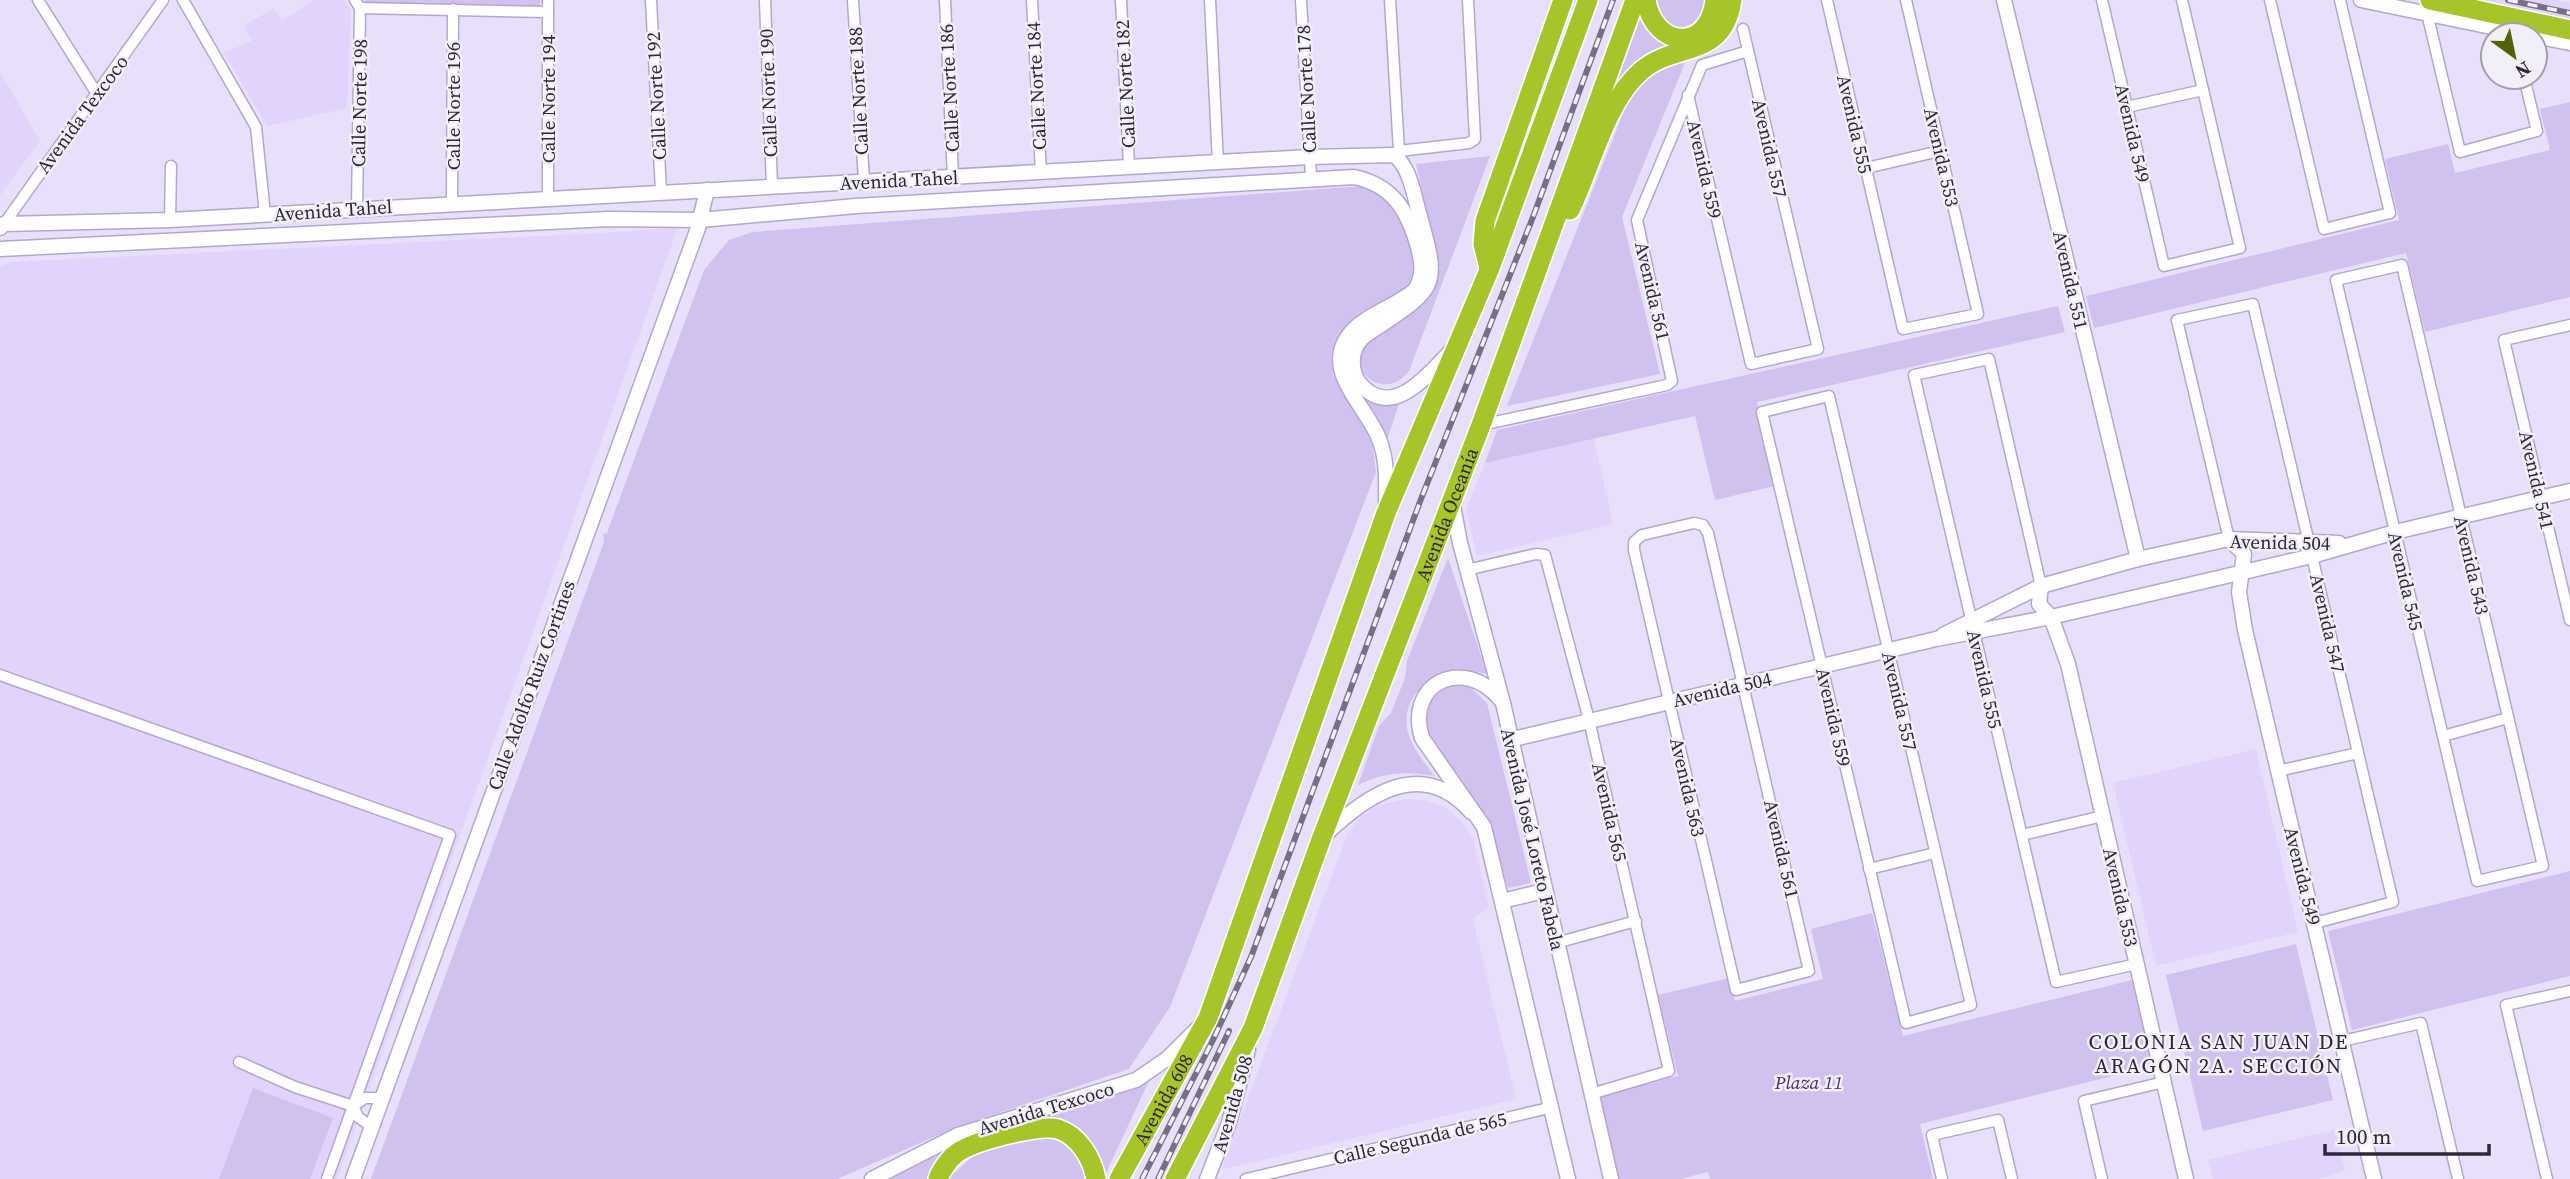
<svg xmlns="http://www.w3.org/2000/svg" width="2570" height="1179" viewBox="0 0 2570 1179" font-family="'Source Serif 4',serif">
<rect width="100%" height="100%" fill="#e8dffa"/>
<g fill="#e1d3fc">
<polygon points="314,0 344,0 351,11 347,108 267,126 224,53 252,41 244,26 274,8 282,21"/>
<polygon points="2480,0 2557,0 2570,3 2570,19"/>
<polygon points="0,72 40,141 0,195"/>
<polygon points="678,227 337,1179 0,1179 0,266 13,262 604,233"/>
<polygon points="1594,438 1613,524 1477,556 1466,510 1485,463"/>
<polygon points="2256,749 2298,932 2156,966 2113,783"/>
<polygon points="1404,799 1424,800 1444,807 1461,821 1473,838 1489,907 1473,919 1516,1099 1221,1170 1347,835 1359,819 1375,807"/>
<polygon points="2335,1130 2345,1171 2319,1179 2213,1179 2208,1160"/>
</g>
<g fill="#d0c1ee">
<polygon points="365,0 540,0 540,10 365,6"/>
<polygon points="1652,0 1707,0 1700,21 1681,28 1668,26"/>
<path d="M 1640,18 L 1650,32 L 1676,44 C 1644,46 1625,71 1610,96 Z"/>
<path d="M 1687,58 L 1622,217 L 1660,374 L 1507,406 L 1630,96 C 1645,74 1663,66 1687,58 Z"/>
<polygon points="2570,102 2570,297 2425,332 2406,253 2094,328 2086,296 2399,220 2385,159 2448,144 2455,173 2550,150 2540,109"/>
<path d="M 1490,156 L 1409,371 C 1385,403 1343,371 1367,339 L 1429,298 L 1440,269 L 1416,164 Z"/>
<path d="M 1361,186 C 1371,189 1382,192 1390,200 C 1405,216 1423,267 1409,285 C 1404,292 1394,296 1387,301 C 1351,326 1340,330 1333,375 L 1371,434 L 1376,472 L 1170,1007 L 1129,1069 L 957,1127 L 837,1179 L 371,1179 L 604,542 L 603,534 L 607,533 L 704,270 L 729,240 L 753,232 Z"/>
<polygon points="2058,306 2065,332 1757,402 1775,486 1715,500 1695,416 1485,463 1497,430"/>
<polygon points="1354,388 1401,398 1386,443"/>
<path d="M 1448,558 L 1487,674 C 1451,664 1401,683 1407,728 C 1410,746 1424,761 1434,776 C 1405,771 1384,772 1358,785 L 1379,726 L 1391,713 L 1405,678 L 1407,661 Z"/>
<path d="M 1459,685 L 1471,688 L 1487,703 L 1531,883 L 1508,888 L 1489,823 L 1428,733 C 1420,707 1434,688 1459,685 Z"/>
<polygon points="2570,871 2570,976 2352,1030 2328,931"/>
<polygon points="1872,913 1903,1036 2136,979 2157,1065 1920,1124 1933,1179 1710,1179 1708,1172 1680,1179 1618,1179 1598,1097 1678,1076 1658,995 1729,978 1735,1001 1823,979 1811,929"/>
<polygon points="2296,944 2333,1100 2203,1131 2166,975"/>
<polygon points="1149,1081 1103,1179 1089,1145 1021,1123 1116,1095"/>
<polygon points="253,1088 333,1118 310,1179 219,1179"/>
<path d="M 1032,1137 C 1062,1136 1081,1148 1084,1179 L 948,1179 L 976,1153 Z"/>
<polygon points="958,1143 930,1179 887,1179"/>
</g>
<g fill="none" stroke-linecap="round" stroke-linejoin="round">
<defs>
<g id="street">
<polyline points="38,0 97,94"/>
<polyline points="183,0 256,127 265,214"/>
<polyline points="355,0 360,8 357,208"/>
<polyline points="651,0 661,192"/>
<polyline points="765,0 772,186"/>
<polyline points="853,0 864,181"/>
<polyline points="945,0 953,177"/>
<polyline points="1032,0 1041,173"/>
<polyline points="1121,0 1129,167"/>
<polyline points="1210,0 1218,163"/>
<polyline points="1301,0 1311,177"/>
<polyline points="1390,0 1399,151"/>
<polyline points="1827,0 1903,329 1978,314 1906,0"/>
<polyline points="2102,0 2164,266 2240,248 2182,0"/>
<polyline points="2270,0 2324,229 2390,213 2340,0"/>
<polyline points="360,8 548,12"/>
<polyline points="2427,13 2460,152 2537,131 2524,77"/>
<polyline points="1688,95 1751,364 1818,349 1743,29"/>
<polyline points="2127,107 2203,90"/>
<polyline points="1399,151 1469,143 1475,139 1468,0"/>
<polyline points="1866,168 1940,151"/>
<polyline points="548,198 548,0"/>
<polyline points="452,202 453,9"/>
<polyline points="170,220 171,166"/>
<polyline points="4,224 163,0"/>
<polygon points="2402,265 2543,866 2477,881 2336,280"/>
<polyline points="2570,325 2504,340 2570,620"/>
<polygon points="1829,396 1971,1005 1906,1023 1762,412"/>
<polyline points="1481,425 1667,385 1672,381 1637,220 1702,65 1748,51"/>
<polygon points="1694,523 1703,525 1708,533 1809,971 1736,990 1634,550 1634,542 1642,535"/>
<polyline points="2229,539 2177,320 2253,304 2393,902 2315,923"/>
<polyline points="1466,570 1536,554 1545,555 1589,720 1669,1071 1591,1094"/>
<polyline points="2041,586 1989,359 1914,375 2056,982 2137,964"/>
<polyline points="0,675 450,835 327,1179"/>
<polyline points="2443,736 2508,718"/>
<polyline points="2278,771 2358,753"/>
<polyline points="2022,835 2103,816"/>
<polyline points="1869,869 1935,853"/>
<polyline points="1556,943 1636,921"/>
<polyline points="2342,1041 2421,1023 2458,1179"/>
<polyline points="239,1062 295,1087 353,1106 358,1117 372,1127"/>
<polyline points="353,1106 365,1098 382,1098"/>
<polyline points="1246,1179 1553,1107"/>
<polyline points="1942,1179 1932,1135 1998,1120 2012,1179"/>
<polyline points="2102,1179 2084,1101 2164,1082"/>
<polyline points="2547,1179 2506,1005 2570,991"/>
</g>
<g id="secondary">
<polyline points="2004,0 2138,559"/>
<polyline points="2361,0 2530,35"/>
<polyline points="2535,36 2570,43"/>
<path d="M 0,228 L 4,224 L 170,220 L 1310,157 L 1394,155 C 1410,167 1414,195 1419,213 C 1440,287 1438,287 1375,329 C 1365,335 1357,341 1354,352 C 1351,365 1354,378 1363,387 C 1396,420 1432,369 1454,348"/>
<path d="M 0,249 L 609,219 L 700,220 L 856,206 L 1354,177 C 1393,185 1408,211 1418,247 C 1422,263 1424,275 1415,290 C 1395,307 1363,315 1348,336 C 1322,373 1367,406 1379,439 C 1388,461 1386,485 1386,509"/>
<polyline points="1452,500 1460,543 1503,703 1611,1179"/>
<polyline points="2229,539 2244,554 2239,592 2245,630 2374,1179"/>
<polyline points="2041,586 2039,604 2051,617"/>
<polyline points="2051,617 2068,664 2186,1179"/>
<polyline points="1943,635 2041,586 2138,559 2229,539 2339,543"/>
<path d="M 1500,699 C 1464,656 1405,682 1422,738 L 1484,827 L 1568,1179"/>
<polyline points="1509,740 1936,639 2051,617 2312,556 2395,532 2570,491"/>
<path d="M 1326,834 C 1367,795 1422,756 1471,812"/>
<polyline points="1502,901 1544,891"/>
<polyline points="353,1179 698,228 707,190"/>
<polyline points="872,1179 958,1135 1136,1080 1168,1058 1197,1029"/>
<polyline points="1207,1179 1229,1123 1248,1050"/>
</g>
<g id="highway">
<path d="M 1646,0 C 1654,49 1709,53 1715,0"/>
<polyline points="2430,0 2570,30"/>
<path d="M 1570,210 C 1591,168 1605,102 1641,71 C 1676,41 1723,60 1732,0"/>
<polyline points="1489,268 1483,244 1485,221 1563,0"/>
<path d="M 938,1179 C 941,1170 950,1158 957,1153 C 974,1141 1038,1124 1058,1129 C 1079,1136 1092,1158 1096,1179"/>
<path id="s1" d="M 1119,1179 L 1208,1018 L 1386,513 L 1490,268 L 1588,0"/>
<path id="s2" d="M 1175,1179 L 1253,1028 L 1322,837 L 1481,425 L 1635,0"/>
</g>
</defs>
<use href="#street" stroke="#b4a6d0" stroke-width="13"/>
<use href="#secondary" stroke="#b4a6d0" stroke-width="17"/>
<use href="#highway" stroke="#fff" stroke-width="22"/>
<use href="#street" stroke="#fff" stroke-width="10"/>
<use href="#secondary" stroke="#fff" stroke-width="14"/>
<use href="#highway" stroke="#a7c52b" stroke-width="19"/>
<defs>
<g id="rail">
<polyline points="2508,0 2570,13"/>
<polyline points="1142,1179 1213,1040 1251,957 1421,499 1533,217 1613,0"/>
<polyline points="1158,1179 1229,1031"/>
</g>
</defs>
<use href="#rail" stroke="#777085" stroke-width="6"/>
<use href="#rail" stroke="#f2eff8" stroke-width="3.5" stroke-dasharray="10" stroke-linecap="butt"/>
</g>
<g text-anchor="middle" stroke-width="5" stroke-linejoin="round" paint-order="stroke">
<g font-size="19" fill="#2e2839" stroke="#f2eff8">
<text transform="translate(1125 84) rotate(-93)" y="7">Calle Norte 182</text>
<text transform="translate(1036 86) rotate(-93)" y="7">Calle Norte 184</text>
<text transform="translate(949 88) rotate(-93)" y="7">Calle Norte 186</text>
<text transform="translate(1306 89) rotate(-93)" y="7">Calle Norte 178</text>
<text transform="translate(858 91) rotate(-93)" y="7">Calle Norte 188</text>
<text transform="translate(768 93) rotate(-92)" y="7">Calle Norte 190</text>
<text transform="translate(656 96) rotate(-93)" y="7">Calle Norte 192</text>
<text transform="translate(548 99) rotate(-90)" y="7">Calle Norte 194</text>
<text transform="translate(359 103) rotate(-89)" y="7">Calle Norte 198</text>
<text transform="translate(453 106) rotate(-90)" y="7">Calle Norte 196</text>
<text transform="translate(82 114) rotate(-54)" y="7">Avenida Texcoco</text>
<text transform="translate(1855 124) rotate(77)" y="7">Avenida 555</text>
<text transform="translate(2133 133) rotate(77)" y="7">Avenida 549</text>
<text transform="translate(1770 148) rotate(77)" y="7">Avenida 557</text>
<text transform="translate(1942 157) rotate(77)" y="7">Avenida 553</text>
<text transform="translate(1705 169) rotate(77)" y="7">Avenida 559</text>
<text transform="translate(899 180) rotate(-3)" y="7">Avenida Tahel</text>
<text transform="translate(333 210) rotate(-4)" y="7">Avenida Tahel</text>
<text transform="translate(2071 280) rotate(77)" y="7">Avenida 551</text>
<text transform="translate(1653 291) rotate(77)" y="7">Avenida 561</text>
<text transform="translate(2537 480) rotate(77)" y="7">Avenida 541</text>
<text dy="7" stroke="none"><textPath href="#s2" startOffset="719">Avenida Oceanía</textPath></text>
<text transform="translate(2280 542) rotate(1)" y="7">Avenida 504</text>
<text transform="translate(2472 565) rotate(77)" y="7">Avenida 543</text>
<text transform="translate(2406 581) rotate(77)" y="7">Avenida 545</text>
<text transform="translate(2328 623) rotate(77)" y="7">Avenida 547</text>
<text transform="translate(1985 679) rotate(77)" y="7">Avenida 555</text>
<text transform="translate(531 685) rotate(-70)" y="7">Calle Adolfo Ruiz Cortines</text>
<text transform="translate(1722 689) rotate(-13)" y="7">Avenida 504</text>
<text transform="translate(1900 701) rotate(77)" y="7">Avenida 557</text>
<text transform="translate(1834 717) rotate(77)" y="7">Avenida 559</text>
<text transform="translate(1688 787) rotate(77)" y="7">Avenida 563</text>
<text transform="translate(1610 812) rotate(77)" y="7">Avenida 565</text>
<text transform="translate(1533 839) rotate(77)" y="7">Avenida José Loreto Fabela</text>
<text transform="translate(1782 849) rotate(77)" y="7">Avenida 561</text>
<text transform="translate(2303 876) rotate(76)" y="7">Avenida 549</text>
<text transform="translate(2121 897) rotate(77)" y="7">Avenida 553</text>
<text dy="7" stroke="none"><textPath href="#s1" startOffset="91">Avenida 608</textPath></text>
<text transform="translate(1232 1104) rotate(-74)" y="7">Avenida 508</text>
<text transform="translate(1046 1108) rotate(-17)" y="7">Avenida Texcoco</text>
<text transform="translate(1420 1138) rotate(-13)" y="7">Calle Segunda de 565</text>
</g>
<g font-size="19" font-style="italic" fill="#4b2b75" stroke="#f2eff8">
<text x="1809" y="1089">Plaza 11</text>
</g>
<g font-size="21" letter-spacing="2" fill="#2e2839" stroke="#f2eff8">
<text x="2219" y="1049">COLONIA SAN JUAN DE<tspan x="2219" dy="24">ARAGÓN 2A. SECCIÓN</tspan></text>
</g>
</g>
<g transform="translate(2514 56) rotate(147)"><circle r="33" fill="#f2eff8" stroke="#a49fac" stroke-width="2"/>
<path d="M0-5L12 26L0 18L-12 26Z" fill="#516207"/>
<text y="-10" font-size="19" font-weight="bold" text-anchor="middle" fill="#2e2839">N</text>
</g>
<path d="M2325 1144v10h164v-10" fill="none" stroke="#2e2839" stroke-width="3.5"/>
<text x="2336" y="1144" font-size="21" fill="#2e2839" stroke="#f2eff8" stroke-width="5" paint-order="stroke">100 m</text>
</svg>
